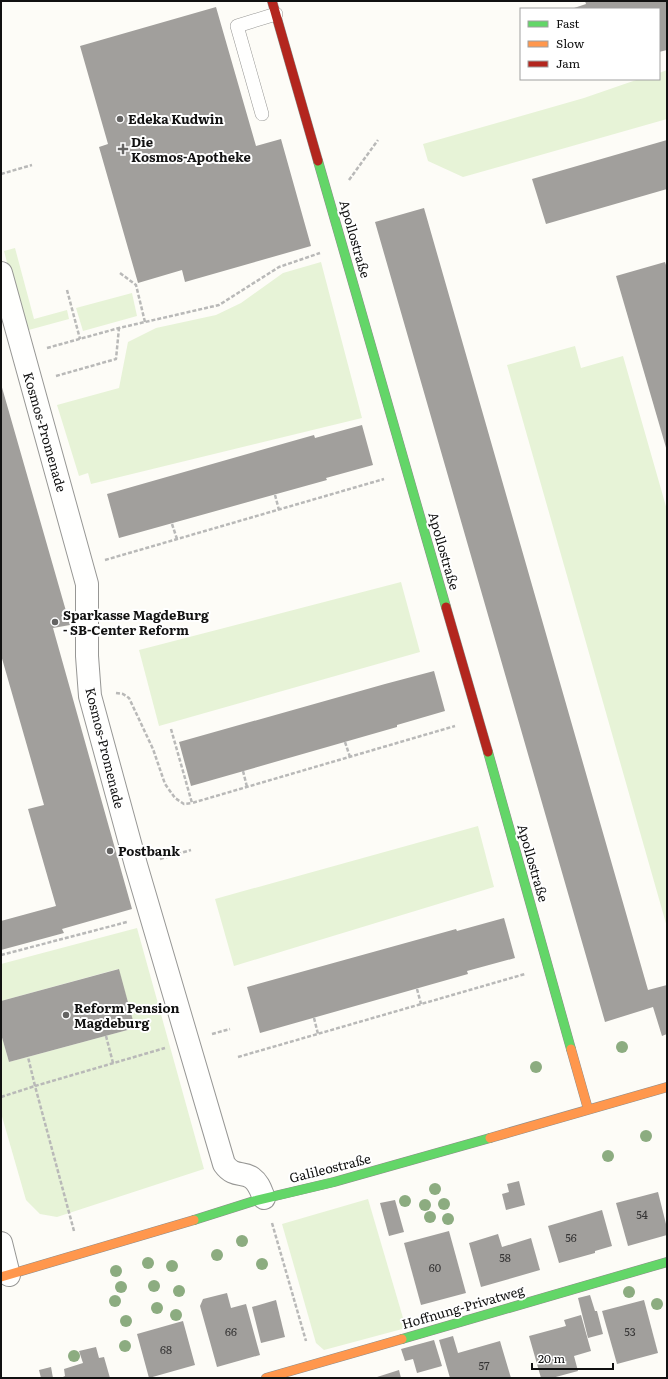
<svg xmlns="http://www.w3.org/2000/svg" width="668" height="1379" viewBox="0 0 668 1379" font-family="Literata,serif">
<rect width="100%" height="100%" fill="#fdfcf7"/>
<g fill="#e7f3d7">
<polygon points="667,70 667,119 463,177 428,161 423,144 584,98 639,79 659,79 659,73"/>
<polygon points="15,248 34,319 67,310 69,319 25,331 4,251"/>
<polygon points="321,262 362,418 91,484 88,473 79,476 57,405 119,388 128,342 156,328 216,315 241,303 283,273"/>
<polygon points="132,293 137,316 83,331 76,308"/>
<polygon points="575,346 581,368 623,356 667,510 667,927 507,365"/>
<polygon points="401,582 420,652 159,726 139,650"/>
<polygon points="478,826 494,887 234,966 215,899"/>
<polygon points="137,928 204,1169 57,1217 40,1214 26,1200 1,1113 1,1034 9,1062 135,1028 118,969 1,1001 1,964"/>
<polygon points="368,1199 406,1328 324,1350 316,1343 282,1224"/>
</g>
<g fill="#a19f9c">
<polygon points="585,1 667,1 667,50 659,52 659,9 571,9 586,4"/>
<polygon points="216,7 256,146 281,139 311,246 185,282 182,270 138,283 99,147 108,144 80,46"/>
<polygon points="667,140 667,189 546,224 532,179"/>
<polygon points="424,208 648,990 667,985 667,1034 662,1036 653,1007 605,1022 375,222"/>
<polygon points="665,262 667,268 667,451 616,276"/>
<polygon points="1,384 70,625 53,628 132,909 62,929 64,933 1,950 1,921 56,906 28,809 44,805 1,655"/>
<polygon points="362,425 373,465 326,478 327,480 119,538 107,494 314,435 315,438"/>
<polygon points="434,671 445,711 397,725 397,727 191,786 179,742 385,684"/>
<polygon points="504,918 515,958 467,971 468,974 260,1033 247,987 456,929 457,931"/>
<polygon points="119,969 135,1028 9,1062 1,1034 1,1001"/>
<polygon points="519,1181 525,1205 506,1210 502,1194 509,1192 507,1184"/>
<polygon points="658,1192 667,1228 667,1235 628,1246 616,1203"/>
<polygon points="395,1200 404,1232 389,1236 380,1203"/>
<polygon points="602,1210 612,1246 595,1251 595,1253 559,1263 548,1226"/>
<polygon points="449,1231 466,1293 421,1305 404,1243"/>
<polygon points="498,1234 502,1247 531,1238 540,1270 481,1287 469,1243"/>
<polygon points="227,1293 231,1308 246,1304 260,1355 217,1367 200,1306 203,1299"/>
<polygon points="590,1295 595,1311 597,1311 603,1334 588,1338 578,1298"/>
<polygon points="276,1300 285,1337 261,1343 252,1307"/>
<polygon points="644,1300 658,1353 617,1364 602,1311"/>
<polygon points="581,1315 591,1351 574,1356 578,1371 552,1378 541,1378 529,1336 566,1326 564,1320"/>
<polygon points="183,1321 195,1365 149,1378 137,1334"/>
<polygon points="453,1336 458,1353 500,1341 511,1378 450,1378 439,1340"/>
<polygon points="434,1340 442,1366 417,1373 413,1359 405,1361 401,1349"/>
<polygon points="96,1347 99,1358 104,1357 110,1378 61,1378 65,1376 64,1369 83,1363 79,1351"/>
<polygon points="51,1367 53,1378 41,1378 39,1370"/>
<polygon points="399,1370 401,1378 374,1378"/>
</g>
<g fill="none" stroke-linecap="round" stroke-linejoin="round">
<defs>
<polyline id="lane" points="262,114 237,26 276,14"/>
<g id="street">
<path d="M 1,273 L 87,584 L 87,656 L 90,696 L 136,865 L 224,1164 C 234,1178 243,1171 252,1178 C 259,1183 261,1191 264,1198"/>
<polyline points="1,1243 9,1275"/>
</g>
<g id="fast">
<polyline points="318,161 446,607"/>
<polyline points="488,752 571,1049"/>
<polyline points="194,1220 254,1201 334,1182 490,1138"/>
<polyline points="402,1339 667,1262"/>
</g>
<g id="slow">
<polyline points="571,1049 588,1109"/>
<polyline points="490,1138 667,1087"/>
<polyline points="1,1277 194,1220"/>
<polyline points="266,1378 402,1339"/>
</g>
<g id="jam">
<polyline points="272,1 318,161"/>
<polyline points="446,607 488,752"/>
</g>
</defs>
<use href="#lane" stroke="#979795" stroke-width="14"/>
<use href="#street" stroke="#979795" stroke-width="24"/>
<use href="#fast" stroke="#8e8d8b" stroke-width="10"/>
<use href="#slow" stroke="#8e8d8b" stroke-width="10"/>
<use href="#jam" stroke="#8e8d8b" stroke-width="10"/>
<g stroke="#b9b9b8" stroke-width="2.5" stroke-dasharray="4 2" stroke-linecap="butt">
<polyline points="1,174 32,165"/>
<polyline points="349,180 378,140"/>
<polyline points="120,273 136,285 145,322"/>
<polyline points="67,290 80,339"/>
<polyline points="47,348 119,328 219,305 279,267 320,253"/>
<polyline points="56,376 116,359 119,328"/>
<polyline points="275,495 279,510"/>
<polyline points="172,524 177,539"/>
<polyline points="105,560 384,479"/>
<polyline points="116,693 123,694 129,698 153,749 165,784 175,798 184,804 192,803"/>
<polyline points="171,729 192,803 455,726"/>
<polyline points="345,742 350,757"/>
<polyline points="243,771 247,787"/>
<polyline points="160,859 191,850"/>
<polyline points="1,955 127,922"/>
<polyline points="417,989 421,1004"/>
<polyline points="314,1018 318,1034"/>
<polyline points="212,1034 230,1029"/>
<polyline points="106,1036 113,1063"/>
<polyline points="238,1057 525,974"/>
<polyline points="1,1097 35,1086 28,1057"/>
<polyline points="272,1223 306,1341"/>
<polyline points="74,1231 35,1086 165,1048"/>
</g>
<use href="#lane" stroke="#fffffe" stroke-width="13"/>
<use href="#street" stroke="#fffffe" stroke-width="22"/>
<use href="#fast" stroke="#63d668" stroke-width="9"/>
<use href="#slow" stroke="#ff974d" stroke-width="9"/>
<use href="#jam" stroke="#b3261e" stroke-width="9"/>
</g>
<g fill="#8cac80">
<circle cx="622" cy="1047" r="6"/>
<circle cx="536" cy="1067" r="6"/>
<circle cx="646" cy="1136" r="6"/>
<circle cx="608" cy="1156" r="6"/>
<circle cx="435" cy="1189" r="6"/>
<circle cx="405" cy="1201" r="6"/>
<circle cx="444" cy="1204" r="6"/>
<circle cx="425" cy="1205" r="6"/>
<circle cx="430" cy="1217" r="6"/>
<circle cx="448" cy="1219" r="6"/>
<circle cx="242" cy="1241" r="6"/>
<circle cx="217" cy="1255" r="6"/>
<circle cx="148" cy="1263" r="6"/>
<circle cx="262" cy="1264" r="6"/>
<circle cx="172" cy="1266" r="6"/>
<circle cx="116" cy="1271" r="6"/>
<circle cx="154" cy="1286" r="6"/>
<circle cx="121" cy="1287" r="6"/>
<circle cx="179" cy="1291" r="6"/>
<circle cx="629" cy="1292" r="6"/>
<circle cx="115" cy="1301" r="6"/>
<circle cx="657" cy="1304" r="6"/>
<circle cx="157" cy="1308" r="6"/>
<circle cx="176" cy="1315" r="6"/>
<circle cx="126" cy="1321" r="6"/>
<circle cx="125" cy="1346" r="6"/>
<circle cx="74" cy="1356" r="6"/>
</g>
<g fill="#646362" stroke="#fff" stroke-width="1.5">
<circle cx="120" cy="119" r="4"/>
<path d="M121 143h4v4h4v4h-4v4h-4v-4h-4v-4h4z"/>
<circle cx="55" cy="622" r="4"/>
<circle cx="110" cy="851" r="4"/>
<circle cx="66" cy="1015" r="4"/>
</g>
<g text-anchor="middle" stroke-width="4" stroke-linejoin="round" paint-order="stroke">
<g font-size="11" fill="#353434">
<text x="642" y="1219">54</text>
<text x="571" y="1242">56</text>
<text x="505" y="1262">58</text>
<text x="435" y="1272">60</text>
<text x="231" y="1336">66</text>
<text x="630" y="1336">53</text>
<text x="166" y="1354">68</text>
<text x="484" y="1370">57</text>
</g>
<g font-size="13" font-weight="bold" fill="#111" stroke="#fff" text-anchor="start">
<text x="128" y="124">Edeka Kudwin</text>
<text x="131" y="147">Die<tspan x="131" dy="15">Kosmos-Apotheke</tspan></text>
<text x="63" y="620">Sparkasse MagdeBurg<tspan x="63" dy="15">- SB-Center Reform</tspan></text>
<text x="118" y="856">Postbank</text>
<text x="74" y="1013">Reform Pension<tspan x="74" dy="15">Magdeburg</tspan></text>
</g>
<g font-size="13" fill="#111" stroke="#fff">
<text transform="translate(355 239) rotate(74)" y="5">Apollostraße</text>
<text transform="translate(45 432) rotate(74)" y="5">Kosmos-Promenade</text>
<text transform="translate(444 551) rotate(74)" y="5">Apollostraße</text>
<text transform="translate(105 748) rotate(76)" y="5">Kosmos-Promenade</text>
<text transform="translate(533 863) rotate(74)" y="5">Apollostraße</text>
<text transform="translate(330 1168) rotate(-14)" y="5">Galileostraße</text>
<text transform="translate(463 1307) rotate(-16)" y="5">Hoffnung-Privatweg</text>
</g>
</g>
<rect width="668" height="1379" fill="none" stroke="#111111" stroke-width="4"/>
<rect x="520" y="8" width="140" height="72" fill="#ffffff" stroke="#a0a0a0"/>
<rect x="528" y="21" width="20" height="6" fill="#63d668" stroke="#a0a0a0"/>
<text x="556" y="28" font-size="12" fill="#111111">Fast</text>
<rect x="528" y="41" width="20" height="6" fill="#ff974d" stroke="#a0a0a0"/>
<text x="556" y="48" font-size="12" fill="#111111">Slow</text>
<rect x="528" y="61" width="20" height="6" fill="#b3261e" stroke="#a0a0a0"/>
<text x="556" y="68" font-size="12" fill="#111111">Jam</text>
<path d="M532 1363v6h81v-6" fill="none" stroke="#111111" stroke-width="2"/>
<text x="538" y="1363" font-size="12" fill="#111111" stroke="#ffffff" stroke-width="3" paint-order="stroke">20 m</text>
</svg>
